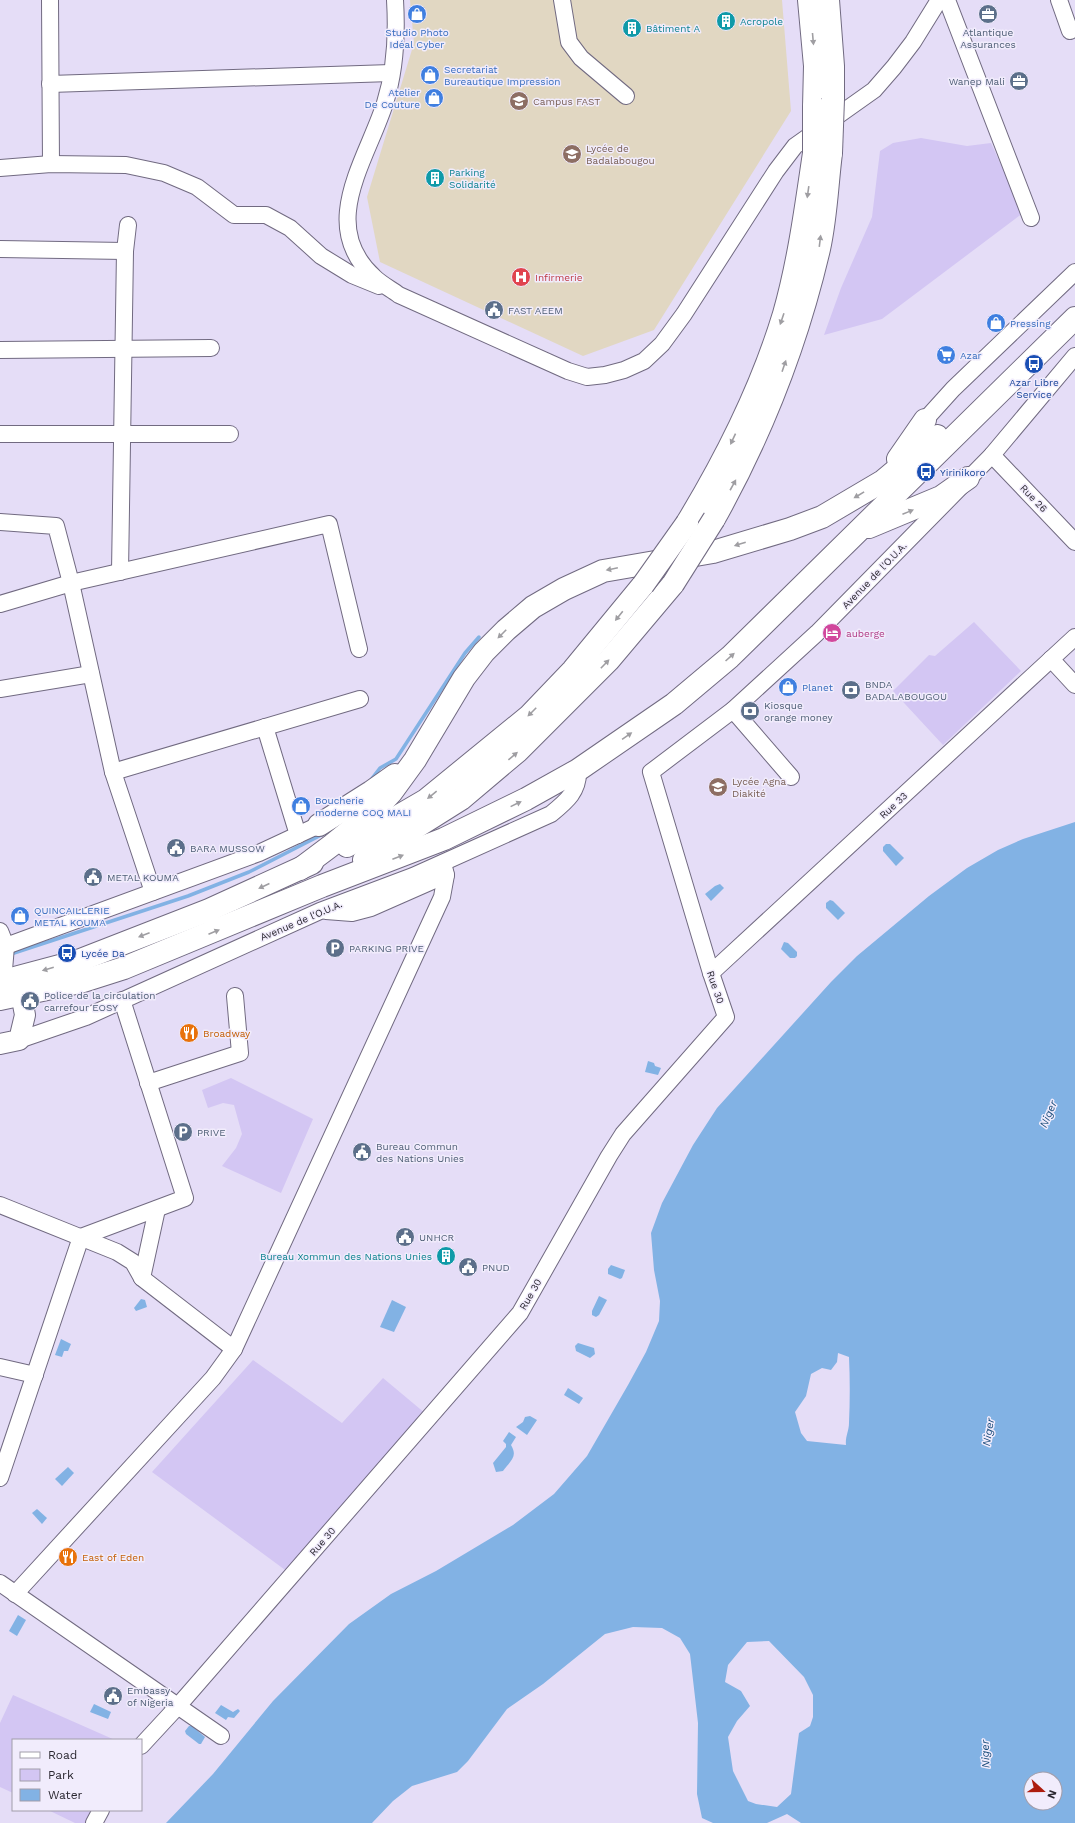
<svg xmlns="http://www.w3.org/2000/svg" width="1075" height="1823" viewBox="0 0 1075 1823" font-family="'Work Sans',sans-serif">
<rect width="100%" height="100%" fill="#e5ddf7"/>
<polygon fill="#e1d7c2" points="410,0 782,0 791,111 654,330 583,356 380,262 367,197 414,43"/>
<g fill="#d3c6f3">
<polygon points="921,138 967,146 991,143 1023,213 882,319 824,335 841,288 872,217 880,151 893,143"/>
<polygon points="974,622 1021,671 943,745 893,691 929,655 935,656"/>
<polygon points="231,1078 313,1119 281,1193 222,1166 236,1148 242,1134 234,1105 223,1103 208,1108 202,1090"/>
<polygon points="253,1360 342,1423 383,1378 432,1419 296,1578 152,1472"/>
<polygon points="13,1695 115,1740 13,1740 13,1793 0,1787 0,1723"/>
<polygon points="48,1810 96,1810 89,1823 75,1823"/>
</g>
<g fill="#82b2e4" fill-rule="evenodd">
<path d="M 1075,822 L 1075,1823 L 801,1823 L 787,1814 L 767,1823 L 713,1823 L 702,1818 L 697,1794 L 698,1723 L 690,1654 L 680,1638 L 662,1628 L 633,1627 L 605,1634 L 543,1684 L 507,1709 L 468,1761 L 457,1772 L 412,1786 L 393,1801 L 372,1823 L 166,1823 L 213,1774 L 273,1701 L 349,1624 L 391,1594 L 436,1571 L 513,1525 L 554,1494 L 587,1456 L 628,1385 L 646,1352 L 659,1321 L 660,1301 L 654,1270 L 651,1233 L 662,1203 L 693,1145 L 717,1108 L 831,982 L 857,956 L 929,896 L 967,868 L 998,850 L 1023,839 ZM 838,1353 L 849,1357 C 850,1379 850,1401 849,1423 C 849,1431 845,1437 846,1445 L 807,1441 L 801,1433 L 795,1412 L 806,1396 L 811,1374 L 822,1368 L 831,1370 L 837,1362 ZM 769,1641 L 804,1677 L 813,1695 L 813,1717 L 810,1726 L 799,1733 L 791,1794 L 777,1807 L 756,1804 L 748,1801 L 733,1771 L 728,1737 L 737,1721 L 750,1706 L 741,1691 L 725,1682 L 728,1665 L 747,1642 ZM 1031,1779 L 1055,1779 L 1055,1803 L 1031,1803 Z"/>
<polygon points="886,844 890,844 904,858 896,866 883,851 883,847"/>
<polygon points="720,884 724,888 711,901 705,894 715,886"/>
<polygon points="830,900 833,901 845,913 838,920 826,908 826,903"/>
<polygon points="784,942 788,943 797,952 797,956 795,958 790,958 781,949"/>
<polygon points="648,1061 654,1063 655,1066 661,1068 658,1075 645,1072"/>
<polygon points="611,1265 625,1270 622,1278 620,1279 608,1274 608,1269"/>
<polygon points="599,1296 607,1300 599,1315 596,1317 592,1315 592,1311"/>
<polygon points="141,1299 145,1300 147,1307 136,1311 134,1308"/>
<polygon points="392,1300 406,1307 394,1332 380,1327"/>
<polygon points="61,1339 71,1344 68,1351 64,1351 62,1357 55,1355"/>
<polygon points="578,1343 594,1348 595,1354 590,1358 576,1351 575,1346"/>
<polygon points="568,1388 583,1398 579,1404 564,1395"/>
<polygon points="530,1416 537,1420 527,1435 516,1427 523,1422 525,1417"/>
<path d="M 509,1432 L 516,1437 L 511,1445 C 518,1457 511,1460 503,1471 L 496,1472 L 493,1463 L 506,1447 L 506,1444 L 503,1441 Z"/>
<polygon points="68,1467 74,1473 62,1486 55,1479"/>
<polygon points="37,1509 47,1518 42,1524 32,1513"/>
<polygon points="18,1615 26,1620 17,1636 9,1631"/>
<polygon points="94,1704 111,1712 108,1719 90,1712"/>
<polygon points="221,1705 233,1712 238,1709 240,1711 234,1718 228,1717 226,1720 215,1713"/>
<polygon points="189,1726 192,1726 205,1737 201,1744 199,1744 186,1734 185,1731"/>
</g>
<g fill="none" stroke-linecap="round" stroke-linejoin="round">
<g stroke="#82b2e4" stroke-width="3.5">
<polyline points="370,781 380,768 396,759 465,653 479,637"/>
<polyline points="11,954 188,896 249,872 327,832"/>
</g>
<defs>
<g id="minor">
<polyline points="50,0 51,164"/>
<path d="M 395,0 C 397,33 395,71 385,103 C 367,160 317,225 374,277 C 381,284 391,289 399,295 L 568,371 L 587,377 L 605,375 L 624,370 L 644,361 L 662,344 L 684,314 L 776,171 L 795,146 L 874,90 L 894,67 L 913,42 L 939,0"/>
<polyline points="562,0 569,42 581,58 626,96"/>
<polyline points="947,0 1031,218"/>
<polyline points="1059,0 1070,31"/>
<polyline points="50,84 391,73"/>
<polyline points="0,168 51,164 126,165 164,173 197,187 234,215 266,215 290,228 321,256 352,275 379,286"/>
<polyline points="0,249 125,251"/>
<polyline points="0,350 211,348"/>
<polyline points="925,420 953,389 1075,272"/>
<polyline points="0,434 230,434"/>
<polyline points="992,455 1075,542"/>
<polyline points="0,522 56,526 71,583 113,772 153,892"/>
<polyline points="120,572 125,251 128,225"/>
<polyline points="0,604 71,583 329,524 359,649"/>
<polyline points="1051,659 1075,685"/>
<polyline points="0,689 91,674"/>
<polyline points="733,710 791,777"/>
<polyline points="265,727 298,835"/>
<polyline points="113,772 360,699"/>
<polyline points="326,911 352,913 371,908 446,875"/>
<polyline points="0,931 6,946 4,970 0,974"/>
<polyline points="6,946 259,853 319,825"/>
<polyline points="711,973 1075,637"/>
<path d="M 19,1040 L 86,1017 L 320,911 L 413,876 L 551,814 C 567,801 579,791 578,770"/>
<polyline points="148,1083 240,1053 235,996"/>
<polyline points="0,1205 117,1252 133,1262 142,1278"/>
<polyline points="157,1209 142,1278 234,1349"/>
<polyline points="81,1237 185,1198 122,1000"/>
<polyline points="0,1367 35,1375"/>
<polyline points="0,1478 81,1237"/>
<polyline points="0,1583 221,1736"/>
<polyline points="15,1594 213,1378 234,1349 442,897 446,875 443,863"/>
<polyline points="141,1746 178,1706 520,1313 609,1156 623,1134 726,1017 711,973 651,772 733,710 817,633 992,455 1075,356"/>
<polyline points="94,1823 101,1810"/>
</g>
<polyline id="major" points="0,1044 19,1040 25,1015 18,978"/>
<g id="highway">
<polyline points="809,0 815,66 814,107"/>
<polyline points="828,0 833,66 833,99"/>
<polyline points="898,459 925,420"/>
<path d="M 714,519 C 761,435 797,343 819,249 C 826,218 827,185 831,153"/>
<path d="M 687,523 C 727,457 762,387 784,314 C 799,261 806,207 814,153"/>
<polyline points="869,527 941,497 968,478"/>
<polyline points="319,825 371,792 395,775"/>
<polyline points="347,846 426,800 529,716 573,670 643,585"/>
<polyline points="364,860 461,799 518,751 609,660 673,584"/>
<polyline points="300,869 332,845 374,811 391,793 415,760 464,678 484,652 506,630 533,607 564,589 603,571 713,552 790,529 822,517 883,481 937,436"/>
<polyline points="0,982 78,961 209,910 312,863"/>
<polyline points="0,999 80,982 124,968 322,886 444,839 526,799 578,770 674,704 730,657 1075,318"/>
</g>
</defs>
<use href="#minor" stroke="#716a81" stroke-width="18"/>
<use href="#major" stroke="#716a81" stroke-width="22"/>
<use href="#highway" stroke="#716a81" stroke-width="24"/>
<use href="#minor" stroke="#fff" stroke-width="16"/>
<use href="#major" stroke="#fff" stroke-width="20"/>
<use href="#highway" stroke="#fff" stroke-width="22"/>
<defs>
<g id="highway-bridge">
<polyline points="814,153 814,107"/>
<polyline points="831,153 833,99"/>
<polyline points="673,584 714,519"/>
<polyline points="643,585 687,523"/>
</g>
</defs>
<use href="#highway-bridge" stroke="#716a81" stroke-width="24" stroke-linecap="butt"/>
<use href="#highway-bridge" stroke="#fff" stroke-width="22"/>
</g>
<defs><path id="oneway-solid" d="M-6-.8H1V-3.2L6.5 0L1 3.2V.8H-6Z"/></defs>
<g fill="#9f9ea2">
<use href="#oneway-solid" transform="translate(813 39) rotate(85)"/>
<use href="#oneway-solid" transform="translate(808 192) rotate(98)"/>
<use href="#oneway-solid" transform="translate(820 241) rotate(-83)"/>
<use href="#oneway-solid" transform="translate(782 319) rotate(109)"/>
<use href="#oneway-solid" transform="translate(784 366) rotate(-71)"/>
<use href="#oneway-solid" transform="translate(733 439) rotate(115)"/>
<use href="#oneway-solid" transform="translate(733 485) rotate(-61)"/>
<use href="#oneway-solid" transform="translate(859 495) rotate(149)"/>
<use href="#oneway-solid" transform="translate(908 512) rotate(-22)"/>
<use href="#oneway-solid" transform="translate(740 544) rotate(163)"/>
<use href="#oneway-solid" transform="translate(612 569) rotate(168)"/>
<use href="#oneway-solid" transform="translate(619 616) rotate(129)"/>
<use href="#oneway-solid" transform="translate(502 634) rotate(135)"/>
<use href="#oneway-solid" transform="translate(730 657) rotate(-42)"/>
<use href="#oneway-solid" transform="translate(605 664) rotate(-46)"/>
<use href="#oneway-solid" transform="translate(532 712) rotate(135)"/>
<use href="#oneway-solid" transform="translate(627 736) rotate(-35)"/>
<use href="#oneway-solid" transform="translate(513 756) rotate(-40)"/>
<use href="#oneway-solid" transform="translate(432 795) rotate(141)"/>
<use href="#oneway-solid" transform="translate(516 804) rotate(-26)"/>
<use href="#oneway-solid" transform="translate(398 857) rotate(-21)"/>
<use href="#oneway-solid" transform="translate(264 886) rotate(155)"/>
<use href="#oneway-solid" transform="translate(214 932) rotate(-23)"/>
<use href="#oneway-solid" transform="translate(144 935) rotate(159)"/>
<use href="#oneway-solid" transform="translate(48 969) rotate(164)"/>
</g>
<defs>
<symbol id="shop-disc" viewBox="-11 -11 22 22"><circle r="9.5" fill="#3f7fe0" stroke="#f1ecfc"/><path d="M-5-2.5h2.3a2.7 3.5 0 0 1 5.4 0H5L5.5 6h-11ZM-1.5-2.5h3a1.5 2.3 0 0 0-3 0Z" fill="#fff"/></symbol>
<symbol id="office-disc" viewBox="-11 -11 22 22"><circle r="9.5" fill="#5c6f8a" stroke="#f1ecfc"/><path d="M-6-3h4V-5.5h4V-3h4V5H-6ZM-1-4.5V-3h2v-1.5ZM-6 0V1H6V0Z" fill="#fff"/></symbol>
<symbol id="building-disc" viewBox="-11 -11 22 22"><circle r="9.5" fill="#0f9aa8" stroke="#f1ecfc"/><path d="M-4-6H4V6H1V3H-1V6H-4ZM-2.5-4.3h1.7v1.8h-1.7ZM.8-4.3h1.7v1.8H.8ZM-2.5-1h1.7V.8h-1.7ZM.8-1h1.7V.8H.8Z" fill="#fff"/></symbol>
<symbol id="university-disc" viewBox="-11 -11 22 22"><circle r="9.5" fill="#8d6e63" stroke="#f1ecfc"/><path d="M0-5L7-2L0 1L-7-2ZM-4 1L0 2.5L4 1V4Q0 6-4 4Z" fill="#fff"/></symbol>
<symbol id="school-disc" viewBox="-11 -11 22 22"><circle r="9.5" fill="#8d6e63" stroke="#f1ecfc"/><path d="M0-5L7-2L0 1L-7-2ZM-4 1L0 2.5L4 1V4Q0 6-4 4Z" fill="#fff"/></symbol>
<symbol id="hospital-disc" viewBox="-11 -11 22 22"><circle r="9.5" fill="#e0444e" stroke="#f1ecfc"/><path d="M-5-5h3v3.5h4V-5h3V5h-3V1.5h-4V5h-3Z" fill="#fff"/></symbol>
<symbol id="civic-disc" viewBox="-11 -11 22 22"><circle r="9.5" fill="#5c6f8a" stroke="#f1ecfc"/><path d="M-.6-6.5H3V-4.5H.6V-3L4-1V1h2V6H-6V1h2V-1L-.6-3ZM-1.2 2.5V6h2.4V2.5Z" fill="#fff"/></symbol>
<symbol id="supermarket-disc" viewBox="-11 -11 22 22"><circle r="9.5" fill="#3f7fe0" stroke="#f1ecfc"/><path d="M-6-5.5h2.5l.6 2H6L4.5 2H-2.5L-4.4-4H-6ZM-1.5 3.2a1.3 1.3 0 1 0 .1 0ZM3 3.2a1.3 1.3 0 1 0 .1 0Z" fill="#fff"/></symbol>
<symbol id="bus-disc" viewBox="-11 -11 22 22"><circle r="9.5" fill="#1a4fb4" stroke="#f1ecfc"/><path d="M-5-6H5V4H4V6H2V4H-2V6H-4V4H-5ZM-3.5-4V0h7V-4ZM-3.5 1.2v1.5H-2V1.2ZM2 1.2v1.5H3.5V1.2Z" fill="#fff"/></symbol>
<symbol id="hotel-disc" viewBox="-11 -11 22 22"><circle r="9.5" fill="#d1479c" stroke="#f1ecfc"/><path d="M-6-4.5h1.5V1H6V5H4.5V3h-9V5H-6ZM-4 0a1.8 1.8 0 1 1 3.6 0ZM.5 0V-2.5h3Q6-2.5 6 0Z" fill="#fff"/></symbol>
<symbol id="bank-disc" viewBox="-11 -11 22 22"><circle r="9.5" fill="#5c6f8a" stroke="#f1ecfc"/><path d="M-6-4H6V4H-6ZM0-2.3a2.3 2.3 0 1 0 0 4.6a2.3 2.3 0 1 0 0-4.6Z" fill="#fff"/></symbol>
<symbol id="parking-disc" viewBox="-11 -11 22 22"><circle r="9.5" fill="#5c6f8a" stroke="#f1ecfc"/><path d="M-3.5-5.5H1a3.5 3.5 0 0 1 0 7H-1V5.5H-3.5ZM-1-3.4V-.6H.8a1.4 1.4 0 0 0 0-2.8Z" fill="#fff"/></symbol>
<symbol id="restaurant-disc" viewBox="-11 -11 22 22"><circle r="9.5" fill="#e8710a" stroke="#f1ecfc"/><path d="M-5-6h1v4h1v-4h1v4h1v-4h1v5L-1.5 .5V6h-2V.5L-5-1ZM5-6V6H3V1.5H1.5Q1.5-4 5-6Z" fill="#fff"/></symbol>
</defs>
<g fill-rule="evenodd">
<use href="#shop-disc" x="406" y="3" width="22" height="22"/>
<use href="#office-disc" x="977" y="3" width="22" height="22"/>
<use href="#building-disc" x="715" y="10" width="22" height="22"/>
<use href="#building-disc" x="621" y="17" width="22" height="22"/>
<use href="#shop-disc" x="419" y="64" width="22" height="22"/>
<use href="#office-disc" x="1008" y="70" width="22" height="22"/>
<use href="#shop-disc" x="423" y="87" width="22" height="22"/>
<use href="#university-disc" x="508" y="90" width="22" height="22"/>
<use href="#school-disc" x="561" y="143" width="22" height="22"/>
<use href="#building-disc" x="424" y="167" width="22" height="22"/>
<use href="#hospital-disc" x="510" y="266" width="22" height="22"/>
<use href="#civic-disc" x="483" y="299" width="22" height="22"/>
<use href="#shop-disc" x="985" y="312" width="22" height="22"/>
<use href="#supermarket-disc" x="935" y="344" width="22" height="22"/>
<use href="#bus-disc" x="1023" y="353" width="22" height="22"/>
<use href="#bus-disc" x="915" y="461" width="22" height="22"/>
<use href="#hotel-disc" x="821" y="622" width="22" height="22"/>
<use href="#shop-disc" x="777" y="676" width="22" height="22"/>
<use href="#bank-disc" x="840" y="679" width="22" height="22"/>
<use href="#bank-disc" x="739" y="700" width="22" height="22"/>
<use href="#school-disc" x="707" y="776" width="22" height="22"/>
<use href="#shop-disc" x="290" y="795" width="22" height="22"/>
<use href="#civic-disc" x="165" y="837" width="22" height="22"/>
<use href="#civic-disc" x="82" y="866" width="22" height="22"/>
<use href="#shop-disc" x="9" y="905" width="22" height="22"/>
<use href="#parking-disc" x="324" y="937" width="22" height="22"/>
<use href="#bus-disc" x="56" y="942" width="22" height="22"/>
<use href="#civic-disc" x="19" y="990" width="22" height="22"/>
<use href="#restaurant-disc" x="178" y="1022" width="22" height="22"/>
<use href="#parking-disc" x="172" y="1121" width="22" height="22"/>
<use href="#civic-disc" x="351" y="1141" width="22" height="22"/>
<use href="#civic-disc" x="394" y="1226" width="22" height="22"/>
<use href="#building-disc" x="435" y="1245" width="22" height="22"/>
<use href="#civic-disc" x="457" y="1256" width="22" height="22"/>
<use href="#restaurant-disc" x="57" y="1546" width="22" height="22"/>
<use href="#civic-disc" x="102" y="1685" width="22" height="22"/>
</g>
<g text-anchor="middle" stroke-width="3" stroke-linejoin="round" paint-order="stroke">
<g font-size="10" fill="#0d838f" stroke="#f1ecfc" text-anchor="start">
<text x="740" y="25">Acropole</text>
<text x="646" y="32">Bâtiment A</text>
<text x="449" y="176">Parking<tspan x="449" dy="12">Solidarité</tspan></text>
<text x="432" y="1260" text-anchor="end">Bureau Xommun des Nations Unies</text>
</g>
<g font-size="10" fill="#366cbe" stroke="#f1ecfc" text-anchor="start">
<text x="417" y="36" text-anchor="middle">Studio Photo<tspan x="417" dy="12">Idéal Cyber</tspan></text>
<text x="444" y="73">Secretariat<tspan x="444" dy="12">Bureautique Impression</tspan></text>
<text x="420" y="96" text-anchor="end">Atelier<tspan x="420" dy="12">De Couture</tspan></text>
<text x="1010" y="327">Pressing</text>
<text x="960" y="359">Azar</text>
<text x="802" y="691">Planet</text>
<text x="315" y="804">Boucherie<tspan x="315" dy="12">moderne COQ MALI</tspan></text>
<text x="34" y="914">QUINCAILLERIE<tspan x="34" dy="12">METAL KOUMA</tspan></text>
</g>
<g font-size="10" fill="#4e5e75" stroke="#f1ecfc" text-anchor="start">
<text x="988" y="36" text-anchor="middle">Atlantique<tspan x="988" dy="12">Assurances</tspan></text>
<text x="1005" y="85" text-anchor="end">Wanep Mali</text>
<text x="508" y="314">FAST AEEM</text>
<text x="865" y="688">BNDA<tspan x="865" dy="12">BADALABOUGOU</tspan></text>
<text x="764" y="709">Kiosque<tspan x="764" dy="12">orange money</tspan></text>
<text x="190" y="852">BARA MUSSOW</text>
<text x="107" y="881">METAL KOUMA</text>
<text x="349" y="952">PARKING PRIVE</text>
<text x="44" y="999">Police de la circulation<tspan x="44" dy="12">carrefour EOSY</tspan></text>
<text x="197" y="1136">PRIVE</text>
<text x="376" y="1150">Bureau Commun<tspan x="376" dy="12">des Nations Unies</tspan></text>
<text x="419" y="1241">UNHCR</text>
<text x="482" y="1271">PNUD</text>
<text x="127" y="1694">Embassy<tspan x="127" dy="12">of Nigeria</tspan></text>
</g>
<g font-size="10" fill="#785e54" stroke="#f1ecfc" text-anchor="start">
<text x="533" y="105">Campus FAST</text>
<text x="586" y="152">Lycée de<tspan x="586" dy="12">Badalabougou</tspan></text>
<text x="732" y="785">Lycée Agna<tspan x="732" dy="12">Diakité</tspan></text>
</g>
<g font-size="10" fill="#be3a42" stroke="#f1ecfc" text-anchor="start">
<text x="535" y="281">Infirmerie</text>
</g>
<g font-size="10" fill="#164399" stroke="#f1ecfc" text-anchor="start">
<text x="1034" y="386" text-anchor="middle">Azar Libre<tspan x="1034" dy="12">Service</tspan></text>
<text x="940" y="476">Yirinikoro</text>
<text x="81" y="957">Lycée Da</text>
</g>
<g font-size="10" fill="#2a2730" stroke="#f1ecfc">
<text transform="translate(1034 498) rotate(46)" y="4">Rue 26</text>
<text transform="translate(874 575) rotate(-46)" y="4">Avenue de l'O.U.A.</text>
<text transform="translate(893 805) rotate(-43)" y="4">Rue 33</text>
<text transform="translate(301 920) rotate(-23)" y="4">Avenue de l'O.U.A.</text>
<text transform="translate(716 987) rotate(71)" y="4">Rue 30</text>
<text transform="translate(530 1294) rotate(-60)" y="4">Rue 30</text>
<text transform="translate(322 1541) rotate(-49)" y="4">Rue 30</text>
</g>
<g font-size="10" fill="#b23c85" stroke="#f1ecfc" text-anchor="start">
<text x="846" y="637">auberge</text>
</g>
<g font-size="10" fill="#c56008" stroke="#f1ecfc" text-anchor="start">
<text x="203" y="1037">Broadway</text>
<text x="82" y="1561">East of Eden</text>
</g>
<g font-size="11" font-style="italic" fill="#174a79" stroke="#f1ecfc">
<text transform="translate(1048 1114) rotate(-67)" y="4">Niger</text>
<text transform="translate(988 1432) rotate(-81)" y="4">Niger</text>
<text transform="translate(985 1754) rotate(-92)" y="4">Niger</text>
</g>
</g>
<rect x="12" y="1739" width="130" height="72" fill="#f1ecfc" stroke="#a19daa"/>
<rect x="20" y="1752" width="20" height="6" fill="#ffffff" stroke="#a19daa"/>
<text x="48" y="1759" font-size="12" fill="#2a2730">Road</text>
<rect x="20" y="1769" width="20" height="12" fill="#d3c6f3" stroke="#a19daa"/>
<text x="48" y="1779" font-size="12" fill="#2a2730">Park</text>
<rect x="20" y="1789" width="20" height="12" fill="#82b2e4" stroke="#a19daa"/>
<text x="48" y="1799" font-size="12" fill="#2a2730">Water</text>
<g transform="translate(1043 1791) rotate(111)"><circle r="19" fill="#f1ecfc" stroke="#a19daa"/>
<path d="M0-3L7 15L0 10L-7 15Z" fill="#ad1d0f"/>
<text y="-6" font-size="11" font-weight="bold" text-anchor="middle" fill="#2a2730">N</text>
</g>
</svg>
